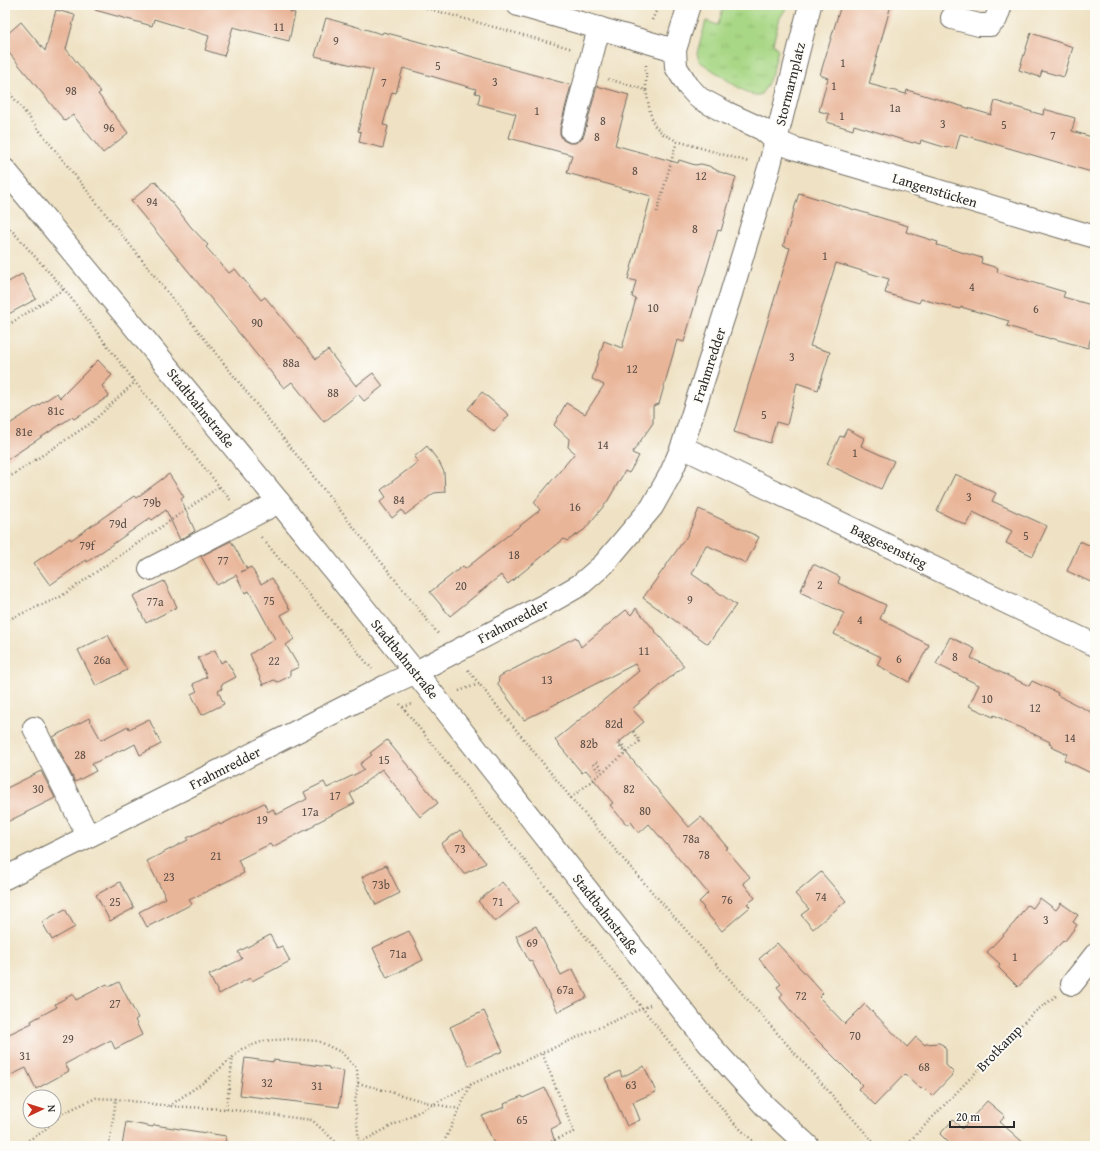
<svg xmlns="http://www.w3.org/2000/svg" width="1100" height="1151" viewBox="0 0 1100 1151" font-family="'Gentium Book Plus',serif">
<defs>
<pattern id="grass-tufts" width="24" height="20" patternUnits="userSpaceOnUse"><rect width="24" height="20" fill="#a8d785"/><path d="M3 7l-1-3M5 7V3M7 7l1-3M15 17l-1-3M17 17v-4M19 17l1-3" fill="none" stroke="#91b973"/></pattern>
</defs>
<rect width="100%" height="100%" fill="#fdfcf7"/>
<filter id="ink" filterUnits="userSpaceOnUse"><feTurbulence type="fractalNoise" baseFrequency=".025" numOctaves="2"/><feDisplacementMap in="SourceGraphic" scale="8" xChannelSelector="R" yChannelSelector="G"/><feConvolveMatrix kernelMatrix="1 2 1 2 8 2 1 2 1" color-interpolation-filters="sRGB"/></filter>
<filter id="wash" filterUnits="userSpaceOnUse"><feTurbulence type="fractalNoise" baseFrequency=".012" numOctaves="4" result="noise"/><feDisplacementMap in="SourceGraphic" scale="16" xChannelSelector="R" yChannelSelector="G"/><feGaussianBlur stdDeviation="0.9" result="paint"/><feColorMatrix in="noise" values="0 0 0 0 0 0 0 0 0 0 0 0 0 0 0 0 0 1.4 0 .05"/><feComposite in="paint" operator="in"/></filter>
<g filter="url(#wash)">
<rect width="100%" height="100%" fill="#efe2c4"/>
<path fill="url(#grass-tufts)" stroke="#6a8158" d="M 724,5 L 782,5 L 787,7 L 780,18 L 773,43 L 778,50 C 774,66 771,83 760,95 L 752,95 L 736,86 L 699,61 L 697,53 L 706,21 L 718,25 Z"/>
<g id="blocks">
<g fill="#e9b599">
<polygon points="96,5 292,5 290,12 295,13 289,41 233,27 224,56 205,50 209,36 154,19 152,26 95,10"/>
<polygon points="841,5 891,5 869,84 906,94 907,90 991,115 995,101 1043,115 1044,109 1075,118 1072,131 1095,138 1095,173 960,134 956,149 948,147 947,148 921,140 920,144 914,142 913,143 854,125 853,130 827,122 829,114 819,111 828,78 820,75"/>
<polygon points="56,10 75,15 66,49 101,92 98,94 128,133 103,153 73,115 65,121 5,48 5,36 21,22 45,51"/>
<polygon points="326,18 382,34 383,32 402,37 509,67 509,68 571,85 560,128 560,134 563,140 569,143 575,143 581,140 584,135 597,86 629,95 615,145 678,163 679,160 695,165 701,164 709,166 720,172 736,177 721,231 718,230 701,287 700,287 684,342 677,340 659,404 653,406 653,423 632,453 639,456 629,473 625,471 607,502 584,530 567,541 564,539 508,584 501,575 450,616 430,592 463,566 465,569 540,510 534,502 575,453 568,447 569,439 554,425 566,403 585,414 604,385 592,379 604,341 622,348 636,299 632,297 636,281 628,279 651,196 567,173 572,155 509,138 516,114 478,104 480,94 475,93 476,89 403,68 396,93 392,92 383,125 388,126 383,148 359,142 361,132 358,131 373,70 315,56"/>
<polygon points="1031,33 1073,47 1064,77 1042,71 1040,77 1019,70"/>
<polygon points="155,181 191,227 208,245 206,247 229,273 235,269 261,300 265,297 316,359 328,350 356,386 373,373 383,386 364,401 358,394 324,422 292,382 284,388 131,201"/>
<polygon points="799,193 908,226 906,232 938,242 937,245 982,258 981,263 998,268 997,272 1065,292 1063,297 1095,306 1095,338 1091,337 1088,348 1051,338 1051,339 1007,326 1009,321 961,307 960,309 921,299 919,303 885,293 889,279 836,263 810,346 830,352 818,390 797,383 787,425 776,422 770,443 734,432 790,248 783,246"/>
<polygon points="22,274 36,299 5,316 5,284"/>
<polygon points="98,360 112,375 102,386 109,396 74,419 72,417 5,461 5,427 57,393 60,398"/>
<polygon points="482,392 509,415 494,432 468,409"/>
<polygon points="847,429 864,438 861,446 894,461 881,489 827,464 840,436 843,437"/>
<polygon points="427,446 439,462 444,472 445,492 434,493 405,515 402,510 392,518 380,502 386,497 381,490 418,462 414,457"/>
<polygon points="169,474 184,497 181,499 195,531 180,540 166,510 152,520 150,518 87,562 86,560 50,585 34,563 70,538 71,540 134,496 136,498"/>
<polygon points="955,474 996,493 992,501 1047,526 1033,556 1006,543 1012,531 973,512 966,525 937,511"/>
<polygon points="699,509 759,537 746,563 706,545 692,574 736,605 708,644 643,598 687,536"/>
<polygon points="231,541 247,569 241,572 251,567 261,584 272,578 290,610 281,615 294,639 286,645 299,667 290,671 290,676 278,682 274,680 263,685 250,654 275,639 249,591 245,593 236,575 217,585 201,556"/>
<polygon points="1080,541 1095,548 1095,584 1067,571"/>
<polygon points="813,564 840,577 838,583 886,605 880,619 929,645 909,682 877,665 881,657 834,634 844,613 800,592"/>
<polygon points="164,581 177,607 146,623 133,596"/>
<polygon points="636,608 684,666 632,709 644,722 618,743 689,827 701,817 728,848 726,849 750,877 743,883 755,898 747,904 750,907 722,931 703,909 704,908 699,902 708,893 649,824 639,833 631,822 627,825 610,805 613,803 586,770 582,773 555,740 639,671 635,664 524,720 498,685 499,677 502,675 576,637 581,647 626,610 631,615"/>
<polygon points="108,635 127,670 96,686 78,650"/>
<polygon points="950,637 975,649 971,658 1029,686 1032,681 1058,693 1057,695 1095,714 1095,775 1064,760 1067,754 1051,747 1052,745 1049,744 1050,742 994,715 993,717 969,706 979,685 936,664"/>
<polygon points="215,650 221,663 226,660 236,677 221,685 222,689 218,691 224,704 202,715 191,694 197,691 193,684 207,677 198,658"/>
<polygon points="89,718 101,740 128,726 129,729 149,719 161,744 140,755 135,744 124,750 123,749 92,764 96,771 75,782 53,737"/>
<polygon points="387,740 438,803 420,817 382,769 350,794 355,803 314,824 314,826 272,847 270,844 238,860 244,873 189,900 192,904 147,927 139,912 166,898 147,861 188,840 187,838 219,823 220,825 264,803 268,812 273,809 276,815 307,799 304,792 324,782 327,788 364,770 360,764 372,755 370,753"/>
<polygon points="41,771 55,798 5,823 5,789"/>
<polygon points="460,830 486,863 464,874 441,844"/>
<polygon points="386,865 400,893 376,905 362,877"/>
<polygon points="821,872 846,901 813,929 801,915 809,909 795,894"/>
<polygon points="120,882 134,908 110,921 96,895"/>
<polygon points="502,882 519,902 495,922 478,901"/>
<polygon points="1040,898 1056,910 1061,903 1078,915 1073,922 1077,925 1064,942 1063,941 1018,987 998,967 1000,964 987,952 1015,922 1027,905 1033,908"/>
<polygon points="65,909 75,927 52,940 42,922"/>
<polygon points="536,926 561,975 573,969 587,997 558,1012 531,960 529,961 516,936"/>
<polygon points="409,931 423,960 387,978 373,948"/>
<polygon points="270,935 277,948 282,946 290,961 252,981 250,978 219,994 209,975 242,959 238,952"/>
<polygon points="777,943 823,993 819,997 845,1024 865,1004 907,1047 916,1037 925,1045 926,1044 939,1043 943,1045 946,1050 946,1065 954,1073 932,1096 923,1087 921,1089 905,1074 875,1105 858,1089 862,1085 808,1031 780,998 783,994 777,987 781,984 759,959"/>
<polygon points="119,982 138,1018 135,1020 142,1035 115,1049 111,1040 65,1064 69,1071 36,1089 26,1068 11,1075 5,1063 5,1036 32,1023 31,1021 57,1007 55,1004 73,994 76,1000 107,984 109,987"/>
<polygon points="484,1011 503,1051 469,1066 450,1027"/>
<polygon points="245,1058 273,1062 273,1060 306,1064 329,1067 329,1069 344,1071 339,1107 240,1095"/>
<polygon points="644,1066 656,1092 633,1102 640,1120 627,1126 605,1078 620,1071 622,1077"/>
<polygon points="545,1088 561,1124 551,1129 556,1146 495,1146 482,1116 505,1107 504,1104 522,1096 523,1098"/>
<polygon points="987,1101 1005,1116 1000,1122 1027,1146 946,1146 949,1143 940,1134 953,1120 962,1129"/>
<polygon points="126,1122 153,1127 154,1125 226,1136 225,1146 122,1146"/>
</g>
</g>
</g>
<g filter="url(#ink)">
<use href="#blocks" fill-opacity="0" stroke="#706b61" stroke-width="1"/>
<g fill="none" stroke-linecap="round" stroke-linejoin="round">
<defs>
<g id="minor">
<polyline points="518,5 675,50"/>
<polyline points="689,5 675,50 676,67 688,86 699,98 727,113 762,129 776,141 793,148 1095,237"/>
<polyline points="952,18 979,25 990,25 996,19 1001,5"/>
<polyline points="572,131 599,28"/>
<polyline points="5,170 279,502 436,698 709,1044 765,1106 808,1146"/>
<polyline points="682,447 1095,645"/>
<polyline points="150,569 279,502"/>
<polyline points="34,728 88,836"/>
<polyline points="5,878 221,770 386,686 416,672 545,605 580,585 604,564 652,507 670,475 682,447 730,297 769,168 810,5"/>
<polyline points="1072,984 1095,955"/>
</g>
</defs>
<use href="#minor" stroke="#706b61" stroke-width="24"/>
<g stroke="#706b61" stroke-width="2.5" stroke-dasharray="1 3" stroke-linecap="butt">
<polyline points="415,5 573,49"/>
<polyline points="652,20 659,5"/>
<polyline points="608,79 646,90 650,112 654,125 663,134 677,141 749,162"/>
<polyline points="5,87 439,635"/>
<polyline points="646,90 646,65"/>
<polyline points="657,212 677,141"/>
<polyline points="5,223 64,289 135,382 232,502"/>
<polyline points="5,327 64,289"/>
<polyline points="5,480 91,423 135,382"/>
<polyline points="261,537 372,669"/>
<polyline points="5,621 60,597 219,487"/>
<polyline points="468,670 571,798 624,860 877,1146"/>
<polyline points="459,691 479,684"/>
<polyline points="400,704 733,1122 758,1146"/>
<polyline points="403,707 413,704"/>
<polyline points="620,742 628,751"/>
<polyline points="617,744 625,753"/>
<polyline points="596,762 603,771"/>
<polyline points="593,764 600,774"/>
<polyline points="571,798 640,741 633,731"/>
<polyline points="358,1083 433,1104 460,1109"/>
<polyline points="169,1106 207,1080 242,1049 264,1041 289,1039 318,1041 341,1052 357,1069 358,1083 355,1102 359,1143"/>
<polyline points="226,1109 233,1057"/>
<polyline points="18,1146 41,1133 63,1113 96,1098 116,1099 169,1106 226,1109 312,1120 340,1146"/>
<polyline points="109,1146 116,1099"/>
<polyline points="353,1146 472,1084 650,1005"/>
<polyline points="442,1146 471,1084"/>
<polyline points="540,1146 574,1132 542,1053"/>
<polyline points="905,1146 1031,1015 1056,996"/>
</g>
<use href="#minor" stroke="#fff" stroke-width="22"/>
</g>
</g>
<g text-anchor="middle" stroke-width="3.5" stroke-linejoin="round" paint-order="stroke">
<g font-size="12" fill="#5a4e46">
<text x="279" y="31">11</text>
<text x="336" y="45">9</text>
<text x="843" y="67">1</text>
<text x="438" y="70">5</text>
<text x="495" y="86">3</text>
<text x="384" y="87">7</text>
<text x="834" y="90">1</text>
<text x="71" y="95">98</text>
<text x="895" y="112">1a</text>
<text x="537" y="115">1</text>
<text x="842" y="120">1</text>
<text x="603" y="125">8</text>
<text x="943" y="128">3</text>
<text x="1004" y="129">5</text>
<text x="109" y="132">96</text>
<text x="1053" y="140">7</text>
<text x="597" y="141">8</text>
<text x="635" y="175">8</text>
<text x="701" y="180">12</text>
<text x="152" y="206">94</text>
<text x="695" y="233">8</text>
<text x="825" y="260">1</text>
<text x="972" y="291">4</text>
<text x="653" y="312">10</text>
<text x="1036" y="313">6</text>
<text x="257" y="327">90</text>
<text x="792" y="361">3</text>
<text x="291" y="367">88a</text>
<text x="632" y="373">12</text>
<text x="333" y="397">88</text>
<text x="56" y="415">81c</text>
<text x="764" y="419">5</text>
<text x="24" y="436">81e</text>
<text x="603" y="449">14</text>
<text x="855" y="457">1</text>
<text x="969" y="501">3</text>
<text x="399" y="504">84</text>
<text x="152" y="507">79b</text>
<text x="575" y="511">16</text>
<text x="118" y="528">79d</text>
<text x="1026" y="540">5</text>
<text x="87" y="550">79f</text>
<text x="514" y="559">18</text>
<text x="223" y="565">77</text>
<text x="820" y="589">2</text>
<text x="461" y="590">20</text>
<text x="690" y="604">9</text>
<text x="269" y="605">75</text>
<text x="155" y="606">77a</text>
<text x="860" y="624">4</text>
<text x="644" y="655">11</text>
<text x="955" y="661">8</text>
<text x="899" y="663">6</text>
<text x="102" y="664">26a</text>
<text x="274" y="665">22</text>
<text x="547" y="684">13</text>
<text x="987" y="703">10</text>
<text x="1035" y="712">12</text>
<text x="614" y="728">82d</text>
<text x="1070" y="742">14</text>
<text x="589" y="748">82b</text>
<text x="80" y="759">28</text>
<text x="384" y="764">15</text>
<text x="38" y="793">30</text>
<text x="629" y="793">82</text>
<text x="335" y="800">17</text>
<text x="645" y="815">80</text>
<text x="310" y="816">17a</text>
<text x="262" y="824">19</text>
<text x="691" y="843">78a</text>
<text x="460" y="853">73</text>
<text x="704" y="859">78</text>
<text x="216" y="860">21</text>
<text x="169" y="881">23</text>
<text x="381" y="889">73b</text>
<text x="821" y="901">74</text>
<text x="727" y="904">76</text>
<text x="115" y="906">25</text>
<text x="498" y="906">71</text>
<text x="1046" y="924">3</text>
<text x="532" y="947">69</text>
<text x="398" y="958">71a</text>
<text x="1015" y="961">1</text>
<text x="565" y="994">67a</text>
<text x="801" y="1000">72</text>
<text x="115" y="1008">27</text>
<text x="855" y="1040">70</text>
<text x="68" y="1043">29</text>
<text x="25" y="1060">31</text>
<text x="924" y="1071">68</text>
<text x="267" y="1087">32</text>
<text x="631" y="1089">63</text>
<text x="317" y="1090">31</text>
<text x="522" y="1124">65</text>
</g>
<g font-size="14" fill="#2b2b2b" stroke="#fdfcf7">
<text transform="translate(790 84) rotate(-76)" y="5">Stormarnplatz</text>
<text transform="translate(935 190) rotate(17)" y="5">Langenstücken</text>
<text transform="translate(709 365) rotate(-72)" y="5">Frahmredder</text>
<text transform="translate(201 408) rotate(51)" y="5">Stadtbahnstraße</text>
<text transform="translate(889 546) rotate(26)" y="5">Baggesenstieg</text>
<text transform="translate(513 621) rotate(-28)" y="5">Frahmredder</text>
<text transform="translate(405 659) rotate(51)" y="5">Stadtbahnstraße</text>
<text transform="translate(225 768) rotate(-27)" y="5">Frahmredder</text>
<text transform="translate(606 914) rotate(52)" y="5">Stadtbahnstraße</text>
<text transform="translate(999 1048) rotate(-46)" y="5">Brotkamp</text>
</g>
</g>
<rect width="1100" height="1151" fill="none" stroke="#fdfcf7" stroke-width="20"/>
<g transform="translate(42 1109) rotate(86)"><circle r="19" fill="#fdfcf7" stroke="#a9a8a5"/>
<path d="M0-3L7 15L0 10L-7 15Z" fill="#c8321e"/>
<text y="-6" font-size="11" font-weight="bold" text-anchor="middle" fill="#2b2b2b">N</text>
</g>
<path d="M950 1121v6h64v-6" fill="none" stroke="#2b2b2b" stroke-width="2"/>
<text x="956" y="1121" font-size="12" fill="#2b2b2b" stroke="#fdfcf7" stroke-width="3" paint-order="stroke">20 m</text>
</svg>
